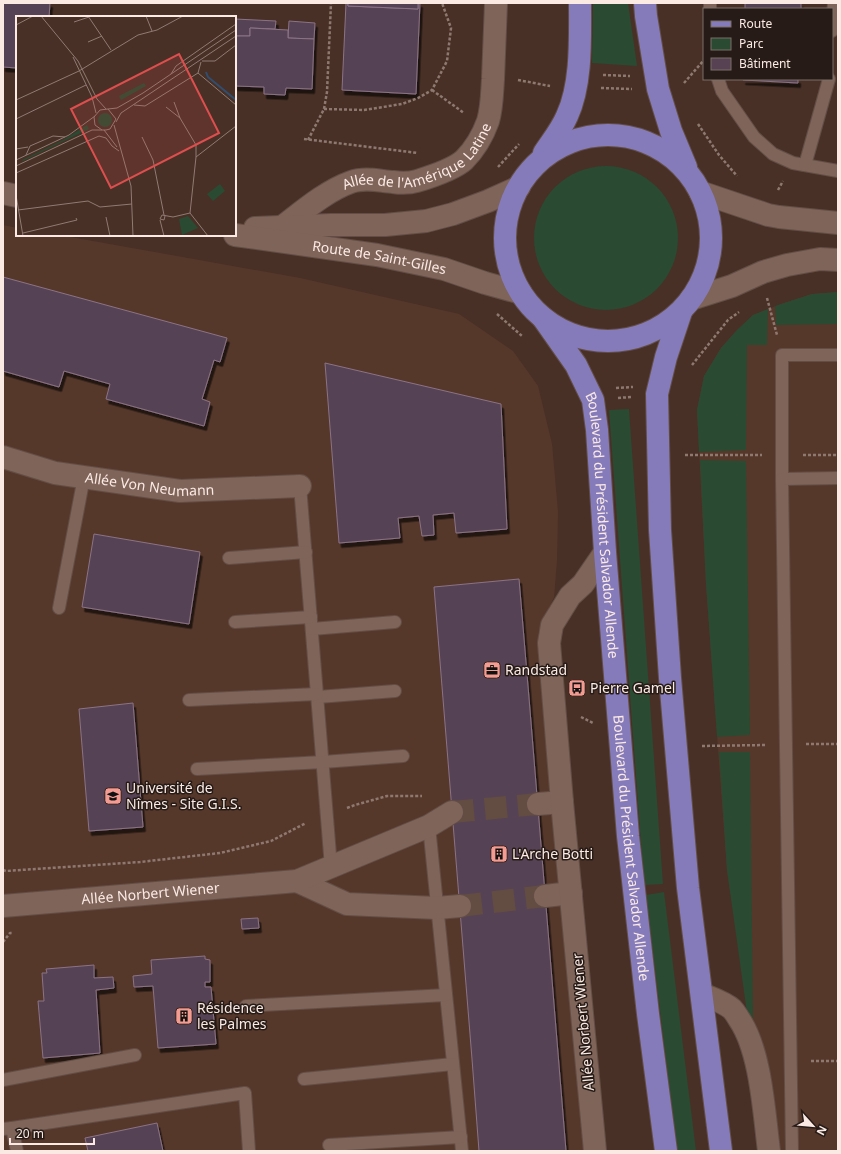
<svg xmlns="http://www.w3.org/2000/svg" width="841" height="1154" viewBox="0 0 841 1154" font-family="'Noto Sans',sans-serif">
<defs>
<filter id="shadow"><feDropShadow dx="2.5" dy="4.5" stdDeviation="0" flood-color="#0009"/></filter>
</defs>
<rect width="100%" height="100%" fill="#483026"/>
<g fill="#56382b">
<polygon points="3,225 17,228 17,235 59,235 300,278 459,314 513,351 538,386 552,444 558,512 557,560 554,597 538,633 558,881 587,1151 3,1151"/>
<polygon points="838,292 838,1151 772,1151 751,1029 727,870 706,584 697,410 704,376 721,348 737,330 753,315 781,304 812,294"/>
</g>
<g fill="#2a4a31">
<polygon points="593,3 628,3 637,66 592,63"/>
<circle cx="606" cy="238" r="72"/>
<polygon points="838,292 838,324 776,325 775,306 812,294"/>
<polygon points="768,309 767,345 747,345 746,450 699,452 697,410 704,376 721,348 737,330 753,315"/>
<polygon points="629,409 663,884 644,885 609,410"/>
<polygon points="700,460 746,461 750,735 717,737 706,584"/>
<polygon points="719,752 750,752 753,1018 748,1020 727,870"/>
<polygon points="664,892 696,1151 677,1151 646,895"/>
</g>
<g fill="#574254" stroke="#8a7386" filter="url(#shadow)">
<polygon points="3,3 50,3 49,17 17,17 17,68 3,67"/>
<polygon points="346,3 348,3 348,6 418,9 418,3 420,3 416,94 342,90"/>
<polygon points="348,3 418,3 418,9 348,6"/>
<rect x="745" y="3" width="56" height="6"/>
<polygon points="235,19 276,21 275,29 250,28 250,36 235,36"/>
<polygon points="289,21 315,23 314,39 288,38"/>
<polygon points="250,28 288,30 288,38 314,39 312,89 286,88 285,95 264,94 264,87 235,86 235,36 250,36"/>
<polygon points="743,79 798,79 798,83 743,80"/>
<polygon points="3,277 227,338 220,362 214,360 202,399 210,402 204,426 106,399 110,384 64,371 59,387 3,371"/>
<polygon points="325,363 501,404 507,529 456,533 454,513 433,515 434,535 422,536 419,516 398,518 400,538 339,543"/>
<polygon points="94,534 200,552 189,624 82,607"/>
<polygon points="519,579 529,698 566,1151 479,1151 472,1059 434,587"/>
<polygon points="133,703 143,827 89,831 79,709"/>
<polygon points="258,918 259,928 242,929 241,919"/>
<polygon points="205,956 205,959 210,960 210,982 205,982 205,987 211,987 216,1044 158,1048 153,986 134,987 133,976 152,974 151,960"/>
<polygon points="94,965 94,978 113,977 114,988 96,990 100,1053 43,1058 38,1001 44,1001 42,973 47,973 46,969"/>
<polygon points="157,1123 163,1151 88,1151 85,1138"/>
</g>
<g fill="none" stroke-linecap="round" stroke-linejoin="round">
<g stroke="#634c42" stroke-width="22" stroke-dasharray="22 11" stroke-linecap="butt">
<polyline points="452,812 538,804"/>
<polyline points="460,906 545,896"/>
</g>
<defs>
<g id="lane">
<polyline points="710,9 710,3"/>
<polyline points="832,31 834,3"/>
<polyline points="718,79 722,91 754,137 773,154 793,163 838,171"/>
<polyline points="805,165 829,79"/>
<polyline points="782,479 782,355 838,355"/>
<polyline points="300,486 331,867"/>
<polyline points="229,558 306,552"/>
<polyline points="59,608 84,477"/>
<polyline points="235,622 311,617"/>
<polyline points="312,629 395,622"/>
<polyline points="318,697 395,691"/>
<polyline points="189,700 317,694"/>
<polyline points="197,769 323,762 403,756"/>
<polyline points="429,826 462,1151"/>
<polyline points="246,1006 446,995"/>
<polyline points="304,1079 453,1064"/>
<polyline points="3,1080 135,1055"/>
<polyline points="12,1128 245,1093 249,1151"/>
<polyline points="3,1129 12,1128 17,1151"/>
<polyline points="329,1145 461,1137"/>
<polyline points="792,1151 782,479 838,478"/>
</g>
<g id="street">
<path id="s1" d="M 282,227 C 303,211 326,191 351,182 C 365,177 379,181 393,182 C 400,183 410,183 417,181 C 430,177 454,169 464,160 C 475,149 483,135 488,121 C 492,108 492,93 493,79 C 494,54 495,28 496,3"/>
<path id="s2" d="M 3,457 L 55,473 L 180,491 L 300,486"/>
<polyline points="538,804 562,802"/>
<polyline points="297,881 347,904 437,908 460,906"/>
<polyline points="545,896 571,893"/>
<path id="s3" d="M 3,906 L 297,881 L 429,826 L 452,812"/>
<path d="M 702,994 C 711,998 724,1002 732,1009 C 735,1012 737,1016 739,1019 C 761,1051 764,1113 769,1151"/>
<polyline points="595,1151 562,802 549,643 552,625 570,596 583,584 605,552"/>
</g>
<g id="secondary">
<polyline points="700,192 768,215 779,217 838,223"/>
<polyline points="3,193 17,196"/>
<polyline points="255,228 331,225 385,225 426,221 453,214 488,201 519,187"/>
<path id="s4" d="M 235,235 L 377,255 L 444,269 L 485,283 L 521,293"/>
<polyline points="691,299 732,286 763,272 787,265 820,259 838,260"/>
</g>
<g id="primary">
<polyline points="645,3 646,16 658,89 671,131 686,167"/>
<circle cx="608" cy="238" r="103"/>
<path d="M 544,153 C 552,141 561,130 567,116 C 582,84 580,38 580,3"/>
<polyline points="681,312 666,357 657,394 660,530 670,678 688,888 721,1151"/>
<path id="s5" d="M 543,318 L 576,365 L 593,400 L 597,430 L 605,552 L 628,836 L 648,1014 L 666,1151"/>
</g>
</defs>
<use href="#lane" stroke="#634e46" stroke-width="14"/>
<use href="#street" stroke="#634e46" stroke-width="24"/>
<use href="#secondary" stroke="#634e46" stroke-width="24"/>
<use href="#primary" stroke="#634e46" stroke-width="24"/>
<g stroke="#8e7971" stroke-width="2.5" stroke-dasharray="3 2" stroke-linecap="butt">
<polyline points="603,75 630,76"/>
<polyline points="518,80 550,86"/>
<polyline points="684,83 704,60"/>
<polyline points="601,88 632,89"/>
<polyline points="432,90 464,113"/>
<polyline points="324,109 364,110 402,104 418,98 432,90 447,61 451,28 442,3"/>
<polyline points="698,124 719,155 737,176"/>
<polyline points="304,139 418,153"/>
<polyline points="308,140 324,109 327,92 331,3"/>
<polyline points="498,167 519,144"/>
<polyline points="778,190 783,181"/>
<polyline points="767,298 777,335"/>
<polyline points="497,314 522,336"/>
<polyline points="692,365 728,320 739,312"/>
<polyline points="616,388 633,387"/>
<polyline points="618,398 631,397"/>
<polyline points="685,455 762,455"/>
<polyline points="803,455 838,455"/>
<polyline points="581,717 593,723"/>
<polyline points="806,744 838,744"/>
<polyline points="702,746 765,745"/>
<polyline points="347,808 355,805 387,796 422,796"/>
<polyline points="3,870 6,871 140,862 220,853 271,841 306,823"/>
<polyline points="3,942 10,933 13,933"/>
<polyline points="811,1061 838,1061"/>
</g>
<use href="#lane" stroke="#7f6459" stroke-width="12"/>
<use href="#street" stroke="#7f6459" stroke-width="22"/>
<use href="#secondary" stroke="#7f6459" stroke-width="22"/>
<use href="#primary" stroke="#857bbb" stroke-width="22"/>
</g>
<defs>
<symbol id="office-square" viewBox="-11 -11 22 22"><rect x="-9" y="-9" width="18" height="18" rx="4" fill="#f59c92" stroke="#261b17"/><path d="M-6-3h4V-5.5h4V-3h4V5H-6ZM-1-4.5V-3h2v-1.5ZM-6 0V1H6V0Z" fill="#111"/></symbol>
<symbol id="bus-square" viewBox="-11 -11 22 22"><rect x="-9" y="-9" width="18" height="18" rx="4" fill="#f59c92" stroke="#261b17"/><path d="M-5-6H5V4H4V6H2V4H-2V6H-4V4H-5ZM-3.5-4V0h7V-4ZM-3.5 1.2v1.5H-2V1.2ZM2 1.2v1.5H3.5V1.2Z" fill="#111"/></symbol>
<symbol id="university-square" viewBox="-11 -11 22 22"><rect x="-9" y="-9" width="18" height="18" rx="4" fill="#f59c92" stroke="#261b17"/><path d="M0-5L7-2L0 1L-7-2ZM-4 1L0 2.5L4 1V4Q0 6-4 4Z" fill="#111"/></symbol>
<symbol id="building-square" viewBox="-11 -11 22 22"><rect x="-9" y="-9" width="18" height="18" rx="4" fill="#f59c92" stroke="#261b17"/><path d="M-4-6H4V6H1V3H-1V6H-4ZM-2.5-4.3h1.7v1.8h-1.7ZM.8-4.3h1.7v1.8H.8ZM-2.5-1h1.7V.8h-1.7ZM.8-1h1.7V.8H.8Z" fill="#111"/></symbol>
</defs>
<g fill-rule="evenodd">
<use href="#office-square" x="482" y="660" width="20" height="20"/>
<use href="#bus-square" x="567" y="678" width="20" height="20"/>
<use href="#university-square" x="103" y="786" width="20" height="20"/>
<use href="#building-square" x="489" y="844" width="20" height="20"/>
<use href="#building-square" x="174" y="1006" width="20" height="20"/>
</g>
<g text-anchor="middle" stroke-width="3" stroke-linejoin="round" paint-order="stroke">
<g font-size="14" fill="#fbeae4" stroke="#261b17">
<text dy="5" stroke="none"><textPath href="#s1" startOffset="159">Allée de l'Amérique Latine</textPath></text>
<text dy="5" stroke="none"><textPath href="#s4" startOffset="146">Route de Saint-Gilles</textPath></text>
<text dy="5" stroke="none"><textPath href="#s2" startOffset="150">Allée Von Neumann</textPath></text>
<text dy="5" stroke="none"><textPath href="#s5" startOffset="222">Boulevard du Président Salvador Allende</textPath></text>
<text dy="5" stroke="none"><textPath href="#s5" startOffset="546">Boulevard du Président Salvador Allende</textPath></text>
<text dy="5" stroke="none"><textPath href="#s3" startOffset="148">Allée Norbert Wiener</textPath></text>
<text transform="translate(583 1022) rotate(-95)" y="5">Allée Norbert Wiener</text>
</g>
<g font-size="14" fill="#fbeae4" stroke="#261b17" text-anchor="start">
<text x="505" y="675">Randstad</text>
<text x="590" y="693">Pierre Gamel</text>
<text x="126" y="793">Université de<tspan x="126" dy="16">Nîmes - Site G.I.S.</tspan></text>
<text x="512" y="859">L'Arche Botti</text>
<text x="197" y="1013">Résidence<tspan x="197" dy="16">les Palmes</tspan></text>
</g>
</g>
<g transform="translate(16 16)">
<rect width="220" height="220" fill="#483026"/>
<path d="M 128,67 L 130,70 L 105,84 L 103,80 ZM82 104a7 7 0 1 1 14 0a7 7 0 1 1-14 0ZM 71,109 L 73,113 L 7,145 L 6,144 L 47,124 ZM 204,168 L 209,175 L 197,185 L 191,178 ZM 172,200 L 182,212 L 166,219 L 163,203 Z" fill="#2a4a31"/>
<path fill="none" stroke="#304f70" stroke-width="2" d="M 190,56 L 192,61 L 220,84"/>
<path fill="none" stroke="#907a72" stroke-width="1" d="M 25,0 L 62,45 L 81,83 L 90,93M 72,0 L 95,34M 130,0 L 136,15M 58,6 L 73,1M 0,9 L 17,0M 72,26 L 86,20M 57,41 L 76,81 L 80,97M 186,45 L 199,45 L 220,29M 182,57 L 220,89M 155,58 L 160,50 L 220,8M 0,84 L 63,55 L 122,19 L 141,14 L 167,0M 158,86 L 164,102M 118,89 L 129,90 L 182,57 L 185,46M 150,91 L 164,102 L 180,129 L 180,141M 92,93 L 101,92 L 127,77 L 220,14M 0,103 L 70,69M 100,106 L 105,97 L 220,20M 98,109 L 115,170 L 117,220M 88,114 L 101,131M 126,121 L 137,144 L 148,199M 0,133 L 12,131M 10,139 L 14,130 L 37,120 L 49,121M 0,144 L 53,119 L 79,100M 0,150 L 76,114 L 90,114 L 94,113 L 100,103 L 92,93 L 84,94 L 78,101 L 79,109 L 86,114M 0,157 L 83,120 L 90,122 L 96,130 L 103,135M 0,179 L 7,220M 2,194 L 72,185 L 84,191 L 116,188M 149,200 L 148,204 L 144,203 L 146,199 L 157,201M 90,201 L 94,220M 157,201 L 174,197M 144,204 L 148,220M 7,217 L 61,204 L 60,202M 192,220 L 174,197 L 180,141 L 220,110"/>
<path fill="#dd4f4e" fill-opacity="0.15" stroke="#dd4f4e" stroke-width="2" d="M 163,38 L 203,117 L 95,172 L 55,93 Z"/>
<rect width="220" height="220" fill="none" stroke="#fbeae4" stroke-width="2"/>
</g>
<rect width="841" height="1154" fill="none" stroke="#fbeae4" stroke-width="8"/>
<rect x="703" y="8" width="130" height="72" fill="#261b17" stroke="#7b6e69"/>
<rect x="711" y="21" width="20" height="6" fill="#857bbb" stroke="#7b6e69"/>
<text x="739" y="28" font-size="12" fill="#fbeae4">Route</text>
<rect x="711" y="38" width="20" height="12" fill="#2a4a31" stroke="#7b6e69"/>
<text x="739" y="48" font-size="12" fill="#fbeae4">Parc</text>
<rect x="711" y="58" width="20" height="12" fill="#574254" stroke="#7b6e69"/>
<text x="739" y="68" font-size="12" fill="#fbeae4">Bâtiment</text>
<g transform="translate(813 1126) rotate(117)" stroke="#261b17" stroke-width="3" paint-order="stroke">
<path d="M0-3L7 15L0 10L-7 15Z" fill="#fbeae4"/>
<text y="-6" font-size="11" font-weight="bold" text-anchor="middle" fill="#fbeae4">N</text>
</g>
<path d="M10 1138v6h84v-6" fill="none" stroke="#fbeae4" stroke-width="2"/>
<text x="16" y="1138" font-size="12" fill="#fbeae4" stroke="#261b17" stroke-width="3" paint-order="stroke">20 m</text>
</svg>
